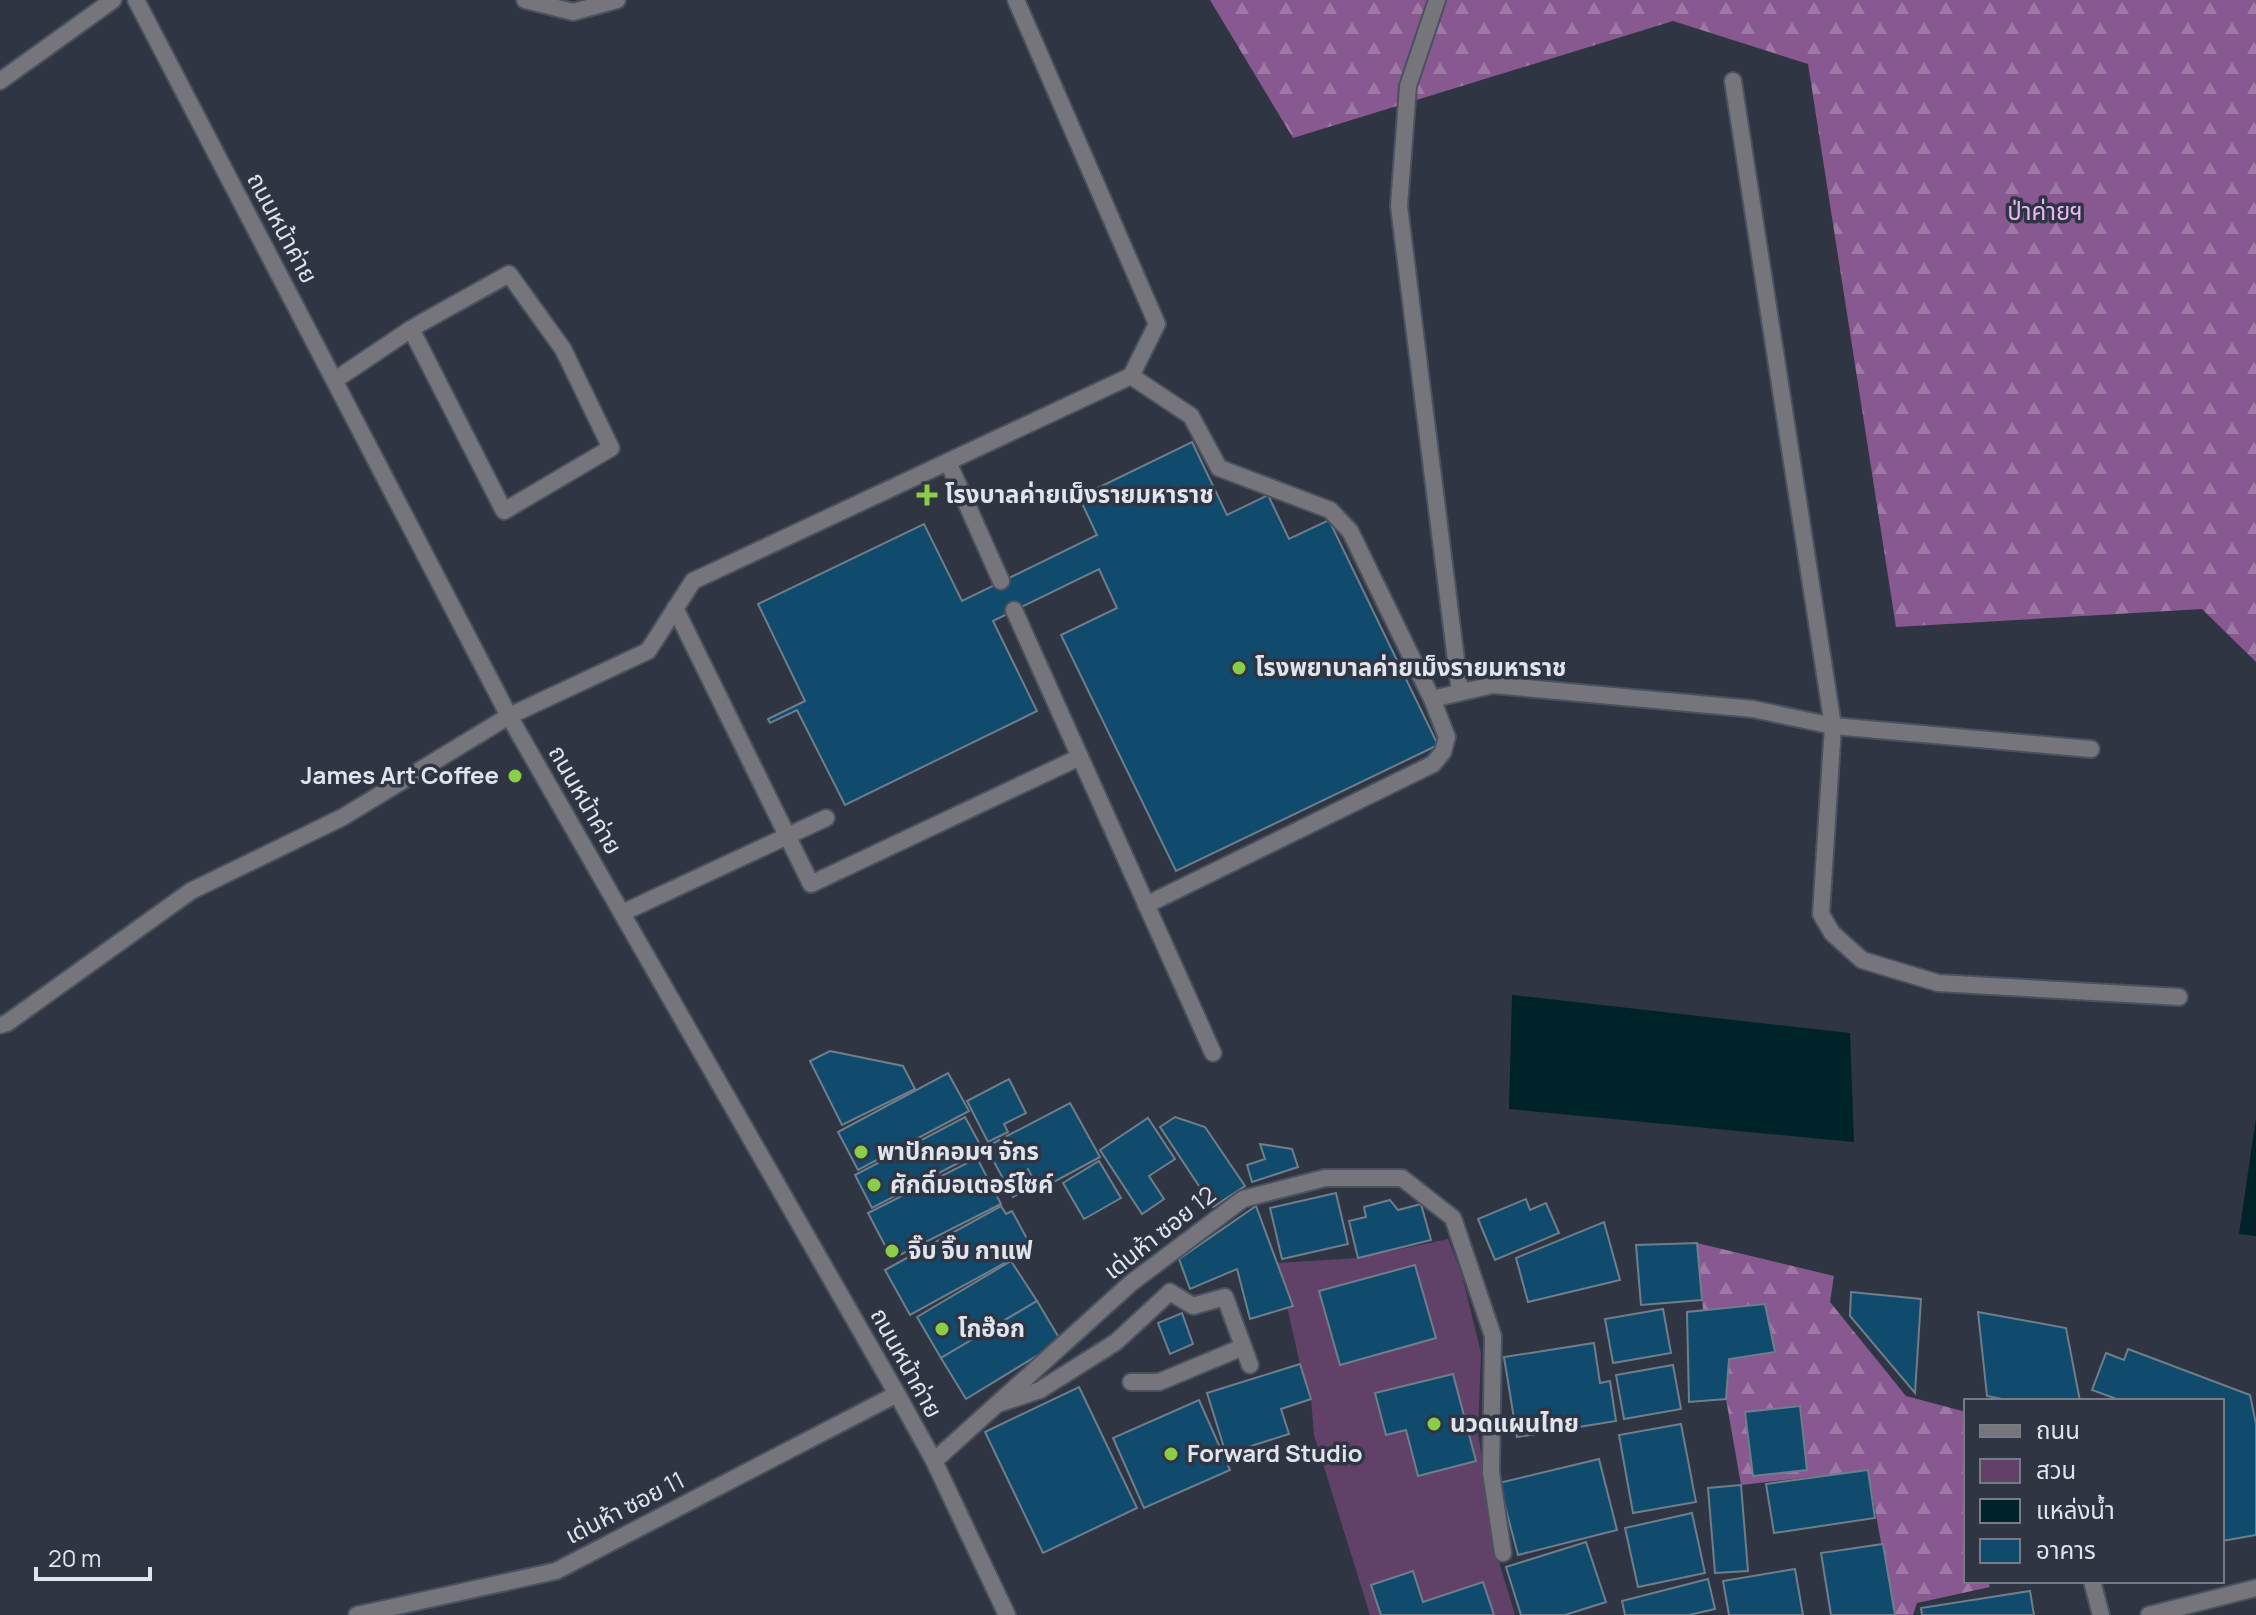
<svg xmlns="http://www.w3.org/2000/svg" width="2256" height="1615" viewBox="0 0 2256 1615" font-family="Manrope,'Noto Sans Thai',sans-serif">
<defs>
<pattern id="forest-firs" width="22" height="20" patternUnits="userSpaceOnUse" patternTransform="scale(2)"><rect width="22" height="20" fill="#885991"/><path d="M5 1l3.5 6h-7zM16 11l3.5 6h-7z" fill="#9e79a6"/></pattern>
</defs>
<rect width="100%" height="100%" fill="#2f3543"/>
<polygon fill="#614168" points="1448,1239 1462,1275 1481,1353 1478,1434 1500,1565 1515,1615 1370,1615 1314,1435 1311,1399 1300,1364 1277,1263 1358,1258"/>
<g fill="url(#forest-firs)">
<polygon points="1210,0 2256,0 2256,662 2202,609 1896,627 1808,64 1673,21 1293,138"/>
<polygon points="1697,1243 1834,1276 1830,1302 1906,1396 1966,1412 1966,1581 1988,1581 1990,1587 1917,1603 1913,1615 1894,1615 1868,1470 1741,1485 1726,1399 1729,1359 1775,1351 1765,1304 1703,1310"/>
</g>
<g fill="#002229">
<polygon points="1512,995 1850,1033 1854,1142 1509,1109"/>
<polygon points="2256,1118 2256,1236 2239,1234"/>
</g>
<g fill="#104b6d" stroke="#6e7e8a" stroke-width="2">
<polygon points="1192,442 1227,515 1268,495 1289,539 1329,520 1438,745 1176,871 1061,635 1117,608 1099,569 993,621 1037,711 845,805 797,710 770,723 768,719 805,701 758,604 924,524 962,601 1097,535 1079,497"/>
<polygon points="830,1051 903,1066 915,1089 842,1125 810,1061"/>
<polygon points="948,1073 969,1111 858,1170 838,1132"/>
<polygon points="1009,1079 1026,1113 1004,1124 1008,1132 988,1142 967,1101"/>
<polygon points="1070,1103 1100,1157 1039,1190 1028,1169 1017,1175 1025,1190 1013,1197 986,1147"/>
<polygon points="965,1117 983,1150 872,1208 855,1175"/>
<polygon points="1175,1117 1205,1127 1245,1186 1213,1207 1160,1127"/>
<polygon points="1148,1118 1175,1159 1149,1176 1164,1199 1142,1214 1100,1150"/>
<polygon points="1260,1144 1292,1149 1298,1167 1252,1182 1247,1165 1265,1159"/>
<polygon points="977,1158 1001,1204 892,1259 868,1213"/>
<polygon points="1099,1161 1121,1198 1084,1219 1063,1183"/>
<polygon points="1336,1193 1348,1244 1282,1259 1270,1208"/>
<polygon points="1526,1199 1530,1210 1546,1203 1559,1233 1495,1260 1478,1219"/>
<polygon points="1390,1200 1398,1210 1421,1204 1431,1240 1358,1258 1349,1221 1366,1217 1364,1207"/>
<polygon points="1001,1206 1006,1214 1012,1211 1032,1248 910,1315 885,1270"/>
<polygon points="1256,1206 1293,1306 1250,1319 1237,1269 1190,1289 1179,1259"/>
<polygon points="1604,1222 1620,1280 1528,1302 1516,1258"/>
<polygon points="1697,1243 1702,1300 1641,1305 1636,1245"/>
<polygon points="1011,1261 1037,1301 941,1358 917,1317"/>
<polygon points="1415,1265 1436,1338 1340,1365 1319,1291"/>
<polygon points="1851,1292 1921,1299 1915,1393 1850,1316"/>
<polygon points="1037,1301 1061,1341 966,1399 941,1358"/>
<polygon points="1765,1304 1775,1352 1729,1359 1726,1399 1689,1402 1687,1312"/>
<polygon points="1663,1309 1671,1353 1613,1363 1605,1319"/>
<polygon points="1978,1312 2066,1328 2080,1401 2012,1401 1987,1396"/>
<polygon points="1182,1313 1193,1344 1170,1354 1158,1323"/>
<polygon points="1594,1343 1600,1383 1610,1381 1616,1421 1517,1437 1504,1357"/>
<polygon points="2128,1349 2250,1395 2256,1424 2256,1535 2222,1541 2222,1401 2122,1401 2092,1390 2106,1353 2124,1360"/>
<polygon points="1300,1364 1311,1399 1281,1409 1289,1434 1226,1454 1207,1393"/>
<polygon points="1673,1365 1681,1409 1624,1419 1616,1375"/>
<polygon points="1453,1374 1476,1461 1418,1476 1406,1430 1386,1435 1375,1393"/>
<polygon points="1079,1387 1137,1508 1043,1553 985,1432"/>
<polygon points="1199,1400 1230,1470 1144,1508 1113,1438"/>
<polygon points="1800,1406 1807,1470 1753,1476 1745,1412"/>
<polygon points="1681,1424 1696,1502 1633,1513 1619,1435"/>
<polygon points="1599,1459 1617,1530 1518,1555 1499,1483"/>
<polygon points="1868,1470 1875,1518 1774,1533 1766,1484"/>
<polygon points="1741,1485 1748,1571 1715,1573 1708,1488"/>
<polygon points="1692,1513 1705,1573 1638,1587 1625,1528"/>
<polygon points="1586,1542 1606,1602 1565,1615 1521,1615 1506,1567"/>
<polygon points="1883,1544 1895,1615 1831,1615 1821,1553"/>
<polygon points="1795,1569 1803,1615 1729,1615 1723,1581"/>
<polygon points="1413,1571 1423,1602 1483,1582 1494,1615 1381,1615 1371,1585"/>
<polygon points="1708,1579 1715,1609 1689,1615 1625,1615 1622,1601"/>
<polygon points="2030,1591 2034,1615 1922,1615 1921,1608"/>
</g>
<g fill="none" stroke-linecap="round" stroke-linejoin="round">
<defs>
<g id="lane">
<polyline points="525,0 573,12 617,0"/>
<polyline points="1437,0 1408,86 1399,206 1460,692"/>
<polyline points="1733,81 1833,726 1821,914 1832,933 1862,960 1938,983 2179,997"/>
<polyline points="1131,376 1191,416 1219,468 1330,510 1350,531 1432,699 1447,737 1443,752 1433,764 1146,905"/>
<polyline points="335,380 411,329 421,323 509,274 563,349 611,448 504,511 411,329"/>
<polyline points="948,462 1001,581"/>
<polyline points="675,608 811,884 1080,757"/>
<polyline points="1014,610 1213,1053"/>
<polyline points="1432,699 1493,685 1753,709 1833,726 2091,749"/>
<polyline points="509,716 648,651 693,581 1131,376 1157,324 1016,0"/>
<polyline points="622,913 826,818"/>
<polyline points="1131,1382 1159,1382 1243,1347"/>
<polyline points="998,1404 1040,1390 1116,1342 1170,1292 1193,1306 1225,1297 1250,1365"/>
</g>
<g id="street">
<polyline points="136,0 509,716 897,1394 934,1461 1007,1615"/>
<polyline points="0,81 113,0"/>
<polyline points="0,1025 7,1023 191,891 343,817 509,716"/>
<polyline points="934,1461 1131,1283 1243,1199 1325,1178 1402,1178 1453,1218 1493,1336 1491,1472 1503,1553"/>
<polyline points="2092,1581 2101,1615"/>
<polyline points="357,1615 556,1571 897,1394"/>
<polyline points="2149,1615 2256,1588"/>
</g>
</defs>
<use href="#lane" stroke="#4b515e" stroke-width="20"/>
<use href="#street" stroke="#4b515e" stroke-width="20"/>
<use href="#lane" stroke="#76757c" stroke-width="16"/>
<use href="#street" stroke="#76757c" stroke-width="16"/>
</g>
<g fill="#8ace47" stroke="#2f3543" stroke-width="3">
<path d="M923 483h8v8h8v8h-8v8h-8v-8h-8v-8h8z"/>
<circle cx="1239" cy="668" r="8"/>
<circle cx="515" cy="776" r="8"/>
<circle cx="861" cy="1152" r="8"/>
<circle cx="874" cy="1185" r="8"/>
<circle cx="892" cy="1251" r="8"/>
<circle cx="942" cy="1329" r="8"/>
<circle cx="1434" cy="1424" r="8"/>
<circle cx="1171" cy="1454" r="8"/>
</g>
<g text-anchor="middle" stroke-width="7" stroke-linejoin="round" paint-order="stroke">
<g font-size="24" fill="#ecb6f6" stroke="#2f3543">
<text x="2045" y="220">ป่าค่ายฯ</text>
</g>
<g font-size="24" fill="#e0e4ed" stroke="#2f3543">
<text transform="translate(282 228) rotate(62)" y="8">ถนนหน้าค่าย</text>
<text transform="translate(585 800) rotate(60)" y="8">ถนนหน้าค่าย</text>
<text transform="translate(1160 1233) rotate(-38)" y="8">เด่นห้า ซอย 12</text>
<text transform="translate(906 1363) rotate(61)" y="8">ถนนหน้าค่าย</text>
<text transform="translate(625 1508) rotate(-27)" y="8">เด่นห้า ซอย 11</text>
</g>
<g font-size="24" font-weight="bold" fill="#e0e4ed" stroke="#2f3543" text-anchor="start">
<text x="945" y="503">โรงบาลค่ายเม็งรายมหาราช</text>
<text x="1255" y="676">โรงพยาบาลค่ายเม็งรายมหาราช</text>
<text x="499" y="784" text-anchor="end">James Art Coffee</text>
<text x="877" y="1160">พาปักคอมฯ จักร</text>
<text x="890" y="1193">ศักดิ์มอเตอร์ไซค์</text>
<text x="908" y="1259">จิ๊บ จิ๊บ กาแฟ</text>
<text x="958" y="1337">โกฮ๊อก</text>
<text x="1450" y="1432">นวดแผนไทย</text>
<text x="1187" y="1462">Forward Studio</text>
</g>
</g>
<rect x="1964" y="1399" width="260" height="184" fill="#2f3543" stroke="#767b87" stroke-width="2"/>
<rect x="1980" y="1425" width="40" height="12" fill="#76757c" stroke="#767b87" stroke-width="2"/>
<text x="2036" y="1439" font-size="24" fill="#e0e4ed">ถนน</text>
<rect x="1980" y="1459" width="40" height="24" fill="#614168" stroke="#767b87" stroke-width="2"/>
<text x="2036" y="1479" font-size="24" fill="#e0e4ed">สวน</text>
<rect x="1980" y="1499" width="40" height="24" fill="#002229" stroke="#767b87" stroke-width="2"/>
<text x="2036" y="1519" font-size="24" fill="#e0e4ed">แหล่งน้ำ</text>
<rect x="1980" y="1539" width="40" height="24" fill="#104b6d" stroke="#767b87" stroke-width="2"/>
<text x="2036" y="1559" font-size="24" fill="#e0e4ed">อาคาร</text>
<path d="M36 1567v12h114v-12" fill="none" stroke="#e0e4ed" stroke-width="4"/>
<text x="48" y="1567" font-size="24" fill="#e0e4ed" stroke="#2f3543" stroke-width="6" paint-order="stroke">20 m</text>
</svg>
